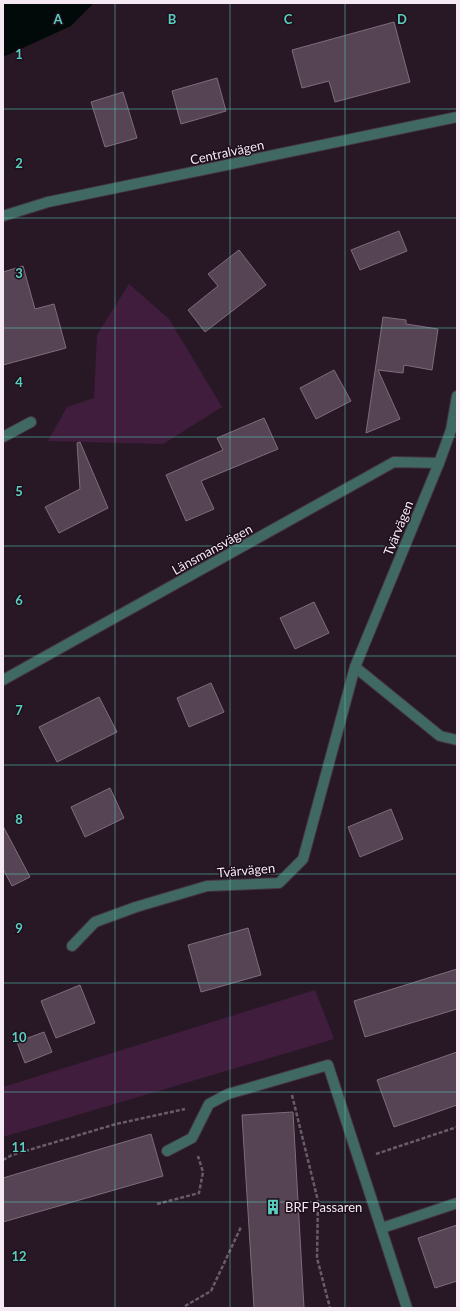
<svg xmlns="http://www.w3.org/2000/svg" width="460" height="1311" viewBox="0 0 460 1311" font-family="Lato,sans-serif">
<rect width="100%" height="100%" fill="#281826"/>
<g fill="#411d3d">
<polygon points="129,284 169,319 222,407 163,444 48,441 67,407 94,398 97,335"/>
<polygon points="315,990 334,1039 3,1137 3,1087"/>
</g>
<polygon fill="#010a08" points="3,3 94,3 71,26 3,57"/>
<g fill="#564353" stroke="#7f6b7c">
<polygon points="394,22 410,82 335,102 329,81 302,88 292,50"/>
<polygon points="217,78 226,111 181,124 172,91"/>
<polygon points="123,92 137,138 105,147 91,102"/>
<polygon points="399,231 407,251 360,270 351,250"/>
<polygon points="239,250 266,285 205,332 188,310 218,286 208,274"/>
<polygon points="23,266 35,309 54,304 66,348 3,365 3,272"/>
<polygon points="383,317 406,320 406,324 438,329 432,370 404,365 403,373 378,370 400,419 366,433"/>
<polygon points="334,370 351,401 316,419 300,388"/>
<polygon points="264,418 278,449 201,481 214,509 186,521 166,475 223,450 217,438"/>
<polygon points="80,442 108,508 59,533 45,507 80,489 77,443"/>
<polygon points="314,602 329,633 295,649 280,618"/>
<polygon points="211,683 224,712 189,727 177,698"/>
<polygon points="99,697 117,732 57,762 39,727"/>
<polygon points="110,788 124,818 85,837 71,807"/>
<polygon points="391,809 403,839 360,857 348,827"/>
<polygon points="3,826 30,877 12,886 3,869"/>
<polygon points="248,928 261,975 201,992 188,945"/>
<polygon points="457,969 457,1009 365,1037 354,1001"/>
<polygon points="80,985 95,1023 56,1038 41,1001"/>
<polygon points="44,1032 52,1052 25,1063 17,1042"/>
<polygon points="457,1052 457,1105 394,1127 377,1080"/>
<polygon points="293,1112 304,1308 254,1308 242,1115"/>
<polygon points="151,1134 163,1176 3,1222 3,1178"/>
<polygon points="457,1225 457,1281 435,1288 418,1238"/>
</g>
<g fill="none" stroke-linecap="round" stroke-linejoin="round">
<defs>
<g id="minor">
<polyline points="3,216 48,202 457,117"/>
<polyline points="3,437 31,422"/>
<polyline points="355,667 440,736 457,740"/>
<polyline points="3,680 394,462 439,463"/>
<polyline points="72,946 95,922 136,907 207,886 279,883 303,859 355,667 439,463 451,430 457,396"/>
<polyline points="167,1151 192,1138 209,1104 228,1094 328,1065 407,1308"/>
<polyline points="382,1228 457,1203"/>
</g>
</defs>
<use href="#minor" stroke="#453543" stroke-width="12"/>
<g stroke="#6a5b68" stroke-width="2.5" stroke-dasharray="4 2" stroke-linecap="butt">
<polyline points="292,1095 318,1201 317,1258 330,1308"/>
<polyline points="376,1154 457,1127"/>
<polyline points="3,1160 12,1155 116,1124 185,1109"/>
<polyline points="157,1204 199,1193 203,1172 198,1156"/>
<polyline points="185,1306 211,1291 241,1227"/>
</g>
<use href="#minor" stroke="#406963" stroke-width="10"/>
</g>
<path fill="none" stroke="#5acebe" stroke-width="1" stroke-opacity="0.55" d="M 115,3 L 115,1308M 230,3 L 230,1308M 345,3 L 345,1308M 3,109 L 457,109M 3,218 L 457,218M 3,328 L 457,328M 3,437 L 457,437M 3,546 L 457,546M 3,656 L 457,656M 3,765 L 457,765M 3,874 L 457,874M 3,983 L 457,983M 3,1092 L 457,1092M 3,1202 L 457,1202"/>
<defs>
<symbol id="building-bare" viewBox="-9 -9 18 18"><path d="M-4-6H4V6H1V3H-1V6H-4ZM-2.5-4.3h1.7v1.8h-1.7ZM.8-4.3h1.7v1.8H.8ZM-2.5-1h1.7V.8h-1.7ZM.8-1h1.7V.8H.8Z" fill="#5acebe" stroke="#1e0f1c" stroke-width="2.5" paint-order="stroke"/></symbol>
</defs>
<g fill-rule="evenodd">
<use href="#building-bare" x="262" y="1196" width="22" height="22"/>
</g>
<g text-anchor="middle" stroke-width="3" stroke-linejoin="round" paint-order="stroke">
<g font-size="13" fill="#f5e9f3" stroke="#1e0f1c">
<text transform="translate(227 152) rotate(-12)" y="5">Centralvägen</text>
<text transform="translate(398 528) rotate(-68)" y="5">Tvärvägen</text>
<text transform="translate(212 549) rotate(-29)" y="5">Länsmansvägen</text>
<text transform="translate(246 870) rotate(-5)" y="5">Tvärvägen</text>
</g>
<g font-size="13" fill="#f5e9f3" stroke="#1e0f1c" text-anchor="start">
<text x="285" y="1212">BRF Passaren</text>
</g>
</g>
<g font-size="13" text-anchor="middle" font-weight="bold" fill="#5acebe" stroke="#1e0f1c" stroke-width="3" stroke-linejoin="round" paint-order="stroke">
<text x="58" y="24">A</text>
<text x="172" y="24">B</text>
<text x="288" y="24">C</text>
<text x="402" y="24">D</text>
<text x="19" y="59">1</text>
<text x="19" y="168">2</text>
<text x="19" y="278">3</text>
<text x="19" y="387">4</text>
<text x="19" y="496">5</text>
<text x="19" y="605">6</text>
<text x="19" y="715">7</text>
<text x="19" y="824">8</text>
<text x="19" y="933">9</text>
<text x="19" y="1042">10</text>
<text x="19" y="1152">11</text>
<text x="19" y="1261">12</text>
</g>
<rect width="460" height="1311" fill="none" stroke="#f5e9f3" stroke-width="8"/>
</svg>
